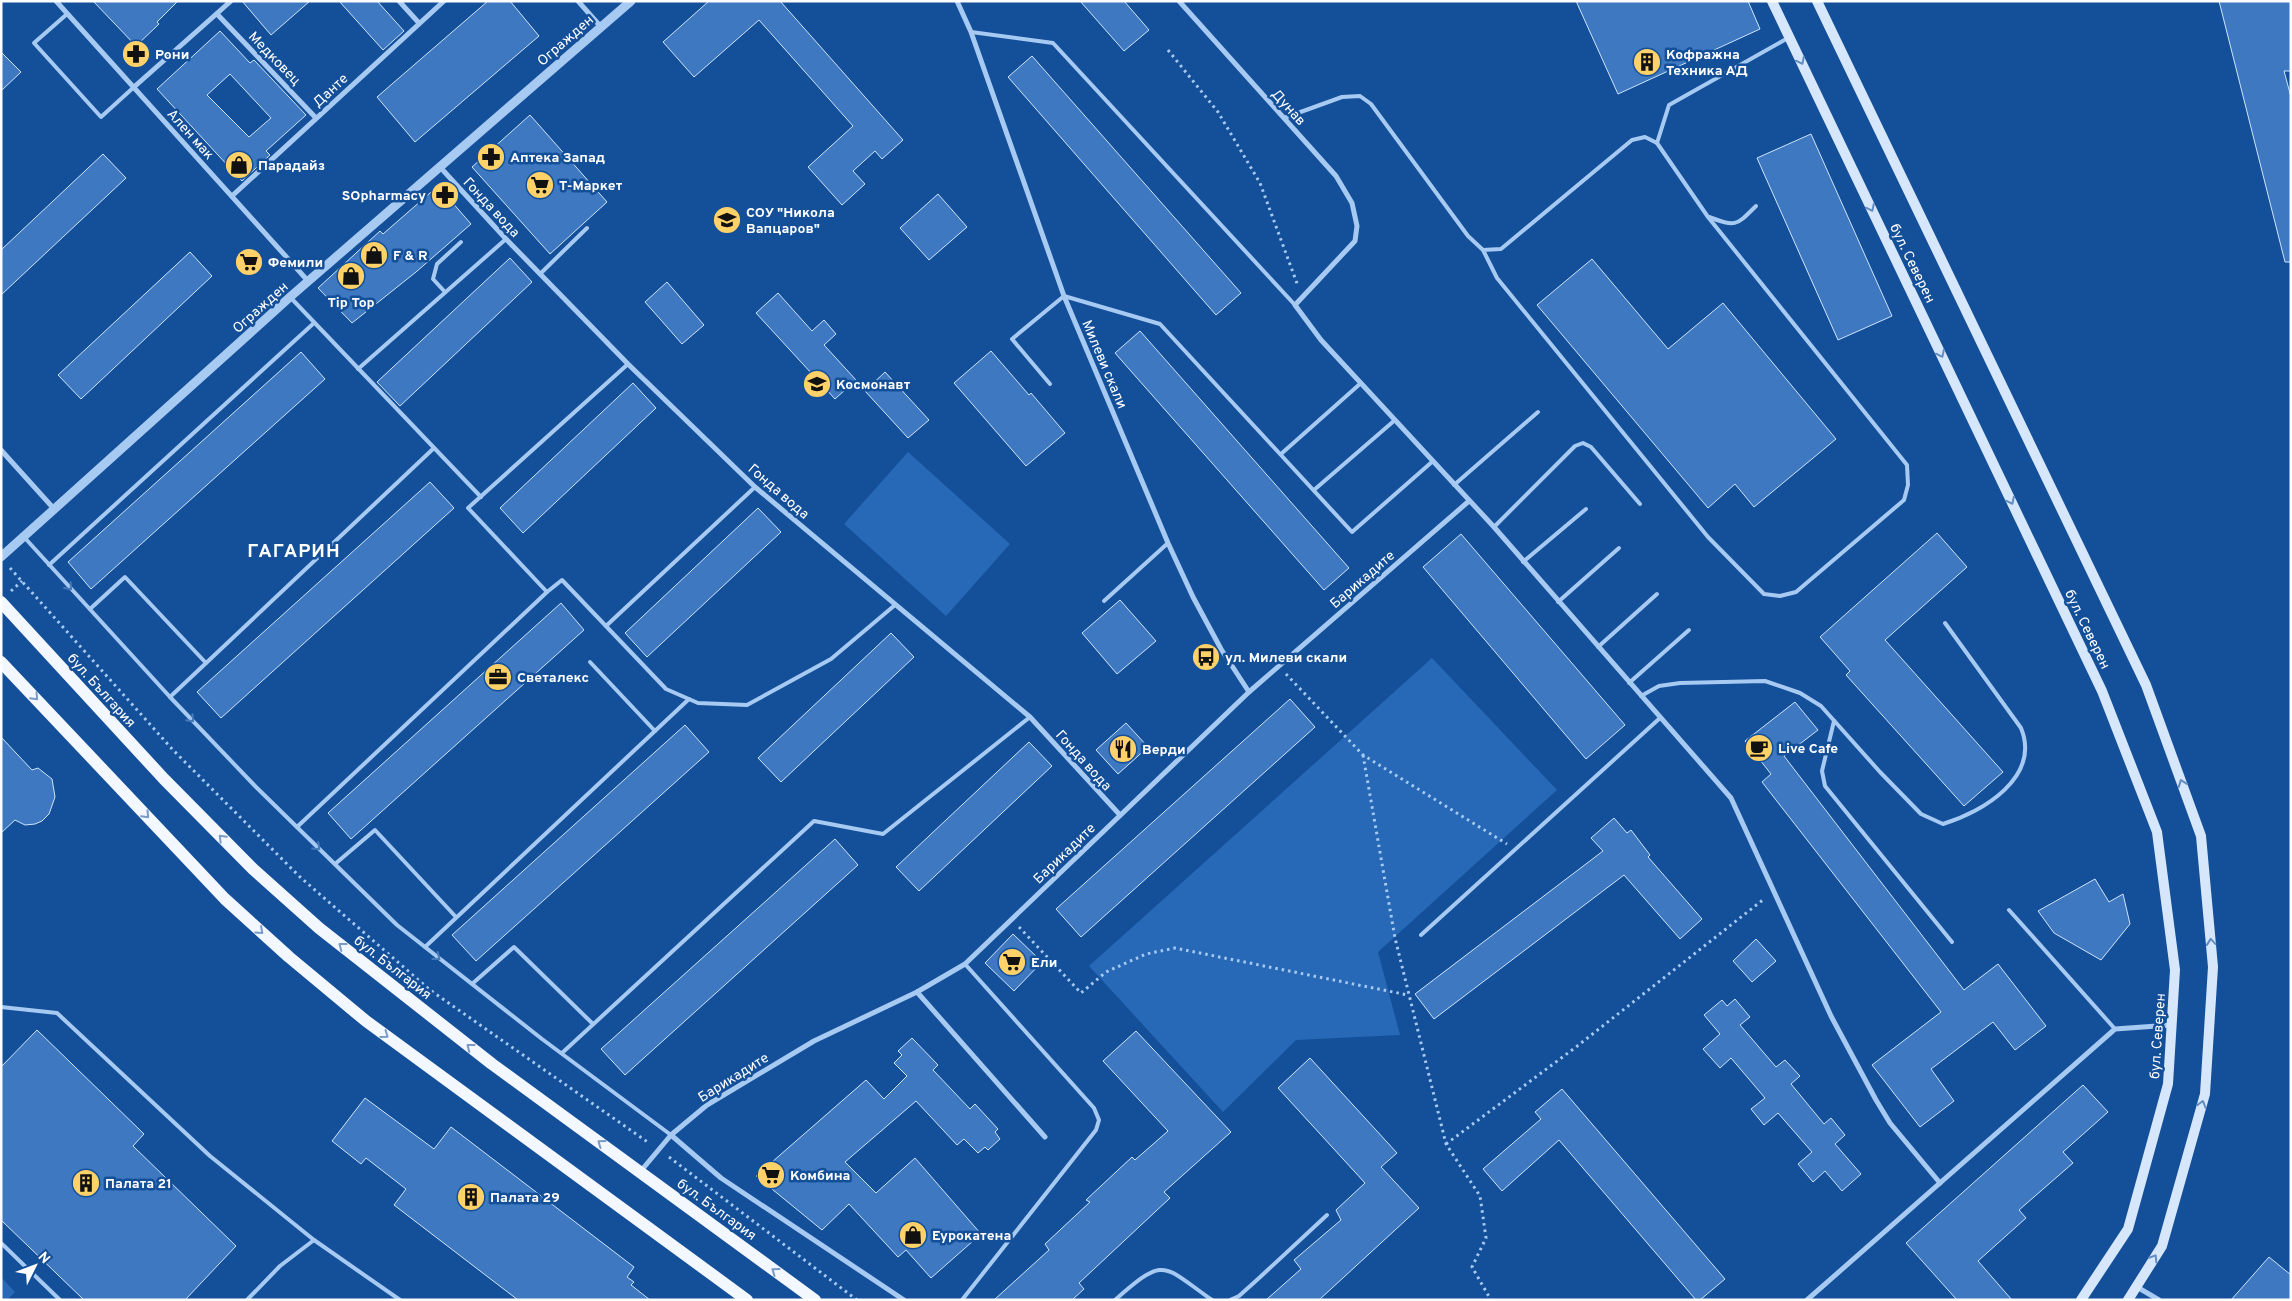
<svg xmlns="http://www.w3.org/2000/svg" width="2292" height="1301" viewBox="0 0 2292 1301" font-family="Overpass,sans-serif">
<rect width="100%" height="100%" fill="#144f99"/>
<g fill="#2769b6">
<polygon points="908,452 1010,544 946,616 844,524"/>
<polygon points="1432,658 1557,790 1378,952 1400,1035 1296,1040 1223,1112 1089,966"/>
<polygon points="1,1277 15,1292 7,1300 1,1300"/>
</g>
<g fill="#3d78c0" stroke="#cfe4fd" fill-rule="evenodd">
<polygon points="93,1 178,1 157,22 159,24 136,46"/>
<polygon points="242,1 310,1 271,35"/>
<polygon points="339,1 377,1 404,31 383,50"/>
<polygon points="488,1 510,1 539,36 415,142 377,97"/>
<polygon points="709,1 780,1 903,140 882,159 875,151 853,171 865,184 842,205 808,167 853,126 759,20 694,77 663,42"/>
<polygon points="1080,1 1124,1 1149,30 1124,51"/>
<polygon points="1576,1 1748,1 1760,29 1618,94"/>
<polygon points="2219,1 2291,1 2291,71 2284,71 2291,97 2291,262 2285,262"/>
<path d="M 220,31 L 250,63 L 254,60 L 306,115 L 266,151 L 270,155 L 242,181 L 157,89 ZM 230,74 L 271,118 L 249,137 L 207,95 Z"/>
<polygon points="1,52 21,72 1,91"/>
<polygon points="1032,56 1241,293 1216,315 1008,77"/>
<polygon points="530,115 607,202 550,254 472,167"/>
<polygon points="1811,134 1892,316 1838,340 1757,158"/>
<polygon points="103,154 126,178 1,295 1,250"/>
<polygon points="438,186 471,224 416,272 352,323 318,288 380,231 383,234"/>
<polygon points="938,194 967,227 929,260 900,228"/>
<polygon points="190,252 212,276 81,399 58,375"/>
<polygon points="510,258 532,282 400,406 377,382"/>
<polygon points="1592,259 1668,349 1723,303 1836,439 1754,507 1735,484 1708,508 1537,305"/>
<polygon points="667,282 704,325 682,344 645,302"/>
<polygon points="778,293 812,331 824,320 836,334 824,345 856,380 835,399 756,313"/>
<polygon points="1140,331 1349,568 1324,590 1115,353"/>
<polygon points="991,351 1029,395 1031,393 1065,433 1026,466 954,383"/>
<polygon points="301,352 325,379 91,589 68,562"/>
<polygon points="885,372 929,420 908,438 865,391"/>
<polygon points="633,383 656,408 523,533 500,508"/>
<polygon points="430,482 454,508 221,718 197,692"/>
<polygon points="758,508 781,532 647,657 625,633"/>
<polygon points="1937,533 1967,567 1885,640 2003,772 1964,806 1846,675 1850,671 1820,637"/>
<polygon points="1461,534 1625,725 1586,759 1423,567"/>
<polygon points="1120,600 1156,641 1117,674 1082,633"/>
<polygon points="561,603 584,630 351,839 328,813"/>
<polygon points="891,633 914,657 781,782 758,758"/>
<polygon points="1290,699 1315,727 1081,937 1056,909"/>
<polygon points="1795,702 1818,730 1784,756 1964,990 1998,964 2046,1026 2015,1050 1993,1022 1931,1069 1954,1101 1920,1127 1872,1065 1941,1012 1762,782 1771,774 1745,741"/>
<polygon points="1126,723 1148,747 1118,774 1096,750"/>
<polygon points="685,725 709,752 476,961 452,935"/>
<polygon points="1,737 32,770 38,768 52,779 55,797 49,814 42,821 35,824 25,825 15,820 1,833"/>
<polygon points="1029,742 1052,766 919,891 896,867"/>
<polygon points="1614,818 1627,833 1631,830 1650,855 1648,857 1702,919 1680,939 1624,875 1434,1019 1415,994 1603,851 1591,838"/>
<polygon points="835,839 858,865 625,1075 601,1049"/>
<polygon points="2095,879 2109,902 2123,894 2130,924 2101,960 2054,933 2038,911"/>
<polygon points="1013,934 1042,962 1014,991 985,963"/>
<polygon points="1756,939 1776,961 1752,982 1733,961"/>
<polygon points="1735,999 1750,1017 1740,1025 1776,1067 1785,1060 1800,1076 1791,1084 1824,1124 1831,1118 1845,1135 1835,1144 1861,1174 1842,1191 1825,1171 1813,1182 1798,1164 1812,1152 1778,1113 1764,1125 1751,1109 1765,1098 1731,1058 1720,1068 1703,1049 1720,1034 1704,1015 1722,1000 1727,1006"/>
<polygon points="37,1030 144,1134 133,1146 236,1246 185,1300 84,1300 1,1220 1,1067"/>
<polygon points="1136,1031 1231,1132 1164,1192 1170,1198 1079,1283 1084,1289 1072,1300 994,1300 1049,1250 1045,1244 1090,1202 1086,1200 1132,1157 1135,1160 1168,1131 1103,1061"/>
<polygon points="912,1038 938,1065 933,1070 970,1109 975,1104 998,1129 995,1132 1000,1139 988,1150 985,1147 978,1153 964,1139 957,1145 916,1101 845,1162 876,1193 915,1158 981,1234 931,1278 906,1250 898,1257 849,1204 822,1230 756,1176 866,1080 884,1099 907,1076 894,1063 902,1055 898,1051"/>
<polygon points="1310,1058 1397,1153 1381,1167 1419,1208 1319,1300 1266,1300 1301,1269 1294,1260 1341,1220 1336,1210 1365,1183 1278,1088"/>
<polygon points="2083,1085 2108,1112 2063,1152 2073,1163 2019,1210 2026,1218 1978,1261 2012,1300 1957,1300 1906,1243"/>
<polygon points="1562,1089 1725,1279 1700,1300 1696,1300 1559,1140 1502,1191 1483,1169 1541,1119 1535,1112"/>
<polygon points="365,1098 434,1149 451,1127 634,1267 627,1277 634,1282 631,1285 650,1300 518,1300 394,1205 406,1189 366,1158 361,1164 332,1141"/>
<polygon points="2269,1257 2291,1275 2291,1300 2231,1300"/>
</g>
<g fill="none" stroke-linecap="round" stroke-linejoin="round">
<g stroke="#a7caf3" stroke-width="3" stroke-dasharray="2.5 4" stroke-linecap="butt">
<polyline points="1168,50 1218,112 1260,183 1298,286"/>
<polyline points="10,568 173,750 300,877 430,990 649,1143"/>
<polyline points="11,591 22,581"/>
<polyline points="1286,674 1363,755 1507,844"/>
<polyline points="1363,755 1395,938 1446,1144 1480,1196 1486,1238 1472,1267 1491,1300"/>
<polyline points="1019,927 1081,993 1106,972 1146,954 1175,948 1408,995"/>
<polyline points="1446,1144 1576,1047 1764,899"/>
<polyline points="669,1157 857,1300"/>
</g>
<g stroke="#a7caf3" stroke-width="4">
<polyline points="67,14 34,43 101,117 134,87"/>
<polyline points="971,32 1053,43 1295,305"/>
<polyline points="1284,118 1342,97 1360,96 1371,104 1468,236 1483,250 1497,278 1708,537 1764,594 1780,596 1796,592 1904,500 1908,485 1907,465 1708,217 1657,143 1645,137 1632,140 1501,249 1483,250"/>
<polyline points="1657,143 1669,105 1788,38"/>
<path d="M 1709,217 C 1736,227 1736,226 1756,206"/>
<polyline points="540,274 587,228"/>
<polyline points="445,292 433,279 437,264 461,242"/>
<polyline points="290,297 481,497"/>
<polyline points="628,364 468,508 547,592 562,580 666,689 698,703 747,705 831,659 895,605"/>
<polyline points="358,369 506,239"/>
<polyline points="1050,384 1012,339 1064,296 1160,324 1352,532 1433,461"/>
<polyline points="1281,454 1361,383"/>
<polyline points="1454,485 1538,412"/>
<polyline points="1314,490 1395,420"/>
<polyline points="1494,527 1575,446 1583,443 1591,447 1640,504"/>
<polyline points="24,537 170,697 256,787 397,925 542,1039 671,1135"/>
<polyline points="1523,562 1586,509"/>
<polyline points="49,565 314,323"/>
<polyline points="1104,601 1168,543"/>
<polyline points="1558,602 1619,548"/>
<polyline points="90,609 125,577 206,663"/>
<polyline points="606,626 755,487"/>
<polyline points="1598,647 1657,594"/>
<polyline points="590,662 655,731"/>
<polyline points="1629,683 1689,630"/>
<path d="M 1641,696 L 1659,686 L 1680,683 L 1765,681 L 1800,693 L 1821,706 L 1880,772 L 1921,814 L 1943,824 C 1983,812 2041,777 2021,728 L 1945,623"/>
<polyline points="170,697 434,448"/>
<polyline points="1834,721 1822,771 1825,786 1952,942"/>
<polyline points="297,827 547,592"/>
<polyline points="335,864 375,830 456,917"/>
<polyline points="2009,910 2115,1029"/>
<polyline points="1421,935 1660,718"/>
<polyline points="425,947 689,699"/>
<polyline points="472,984 514,947 593,1024"/>
<polyline points="1,1007 57,1013 210,1156 314,1240 400,1300"/>
<polyline points="562,1053 814,821 883,834 1030,717"/>
<polyline points="1,1243 60,1300"/>
<polyline points="247,1300 280,1266 314,1240"/>
<polyline points="962,1300 1096,1130 1099,1120 1094,1108 965,964"/>
<path d="M 1115,1300 C 1166,1255 1162,1265 1212,1300"/>
<polyline points="1230,1300 1239,1296 1258,1279 1327,1215"/>
</g>
<g stroke="#a7caf3" stroke-width="5">
<polyline points="56,1 308,281"/>
<polyline points="399,1 419,23"/>
<polyline points="578,1 601,27"/>
<polyline points="957,1 971,32 1064,296 1168,543 1193,597 1221,649 1249,692"/>
<polyline points="1179,1 1336,176 1352,203 1357,226 1355,241 1295,305 1321,340 1494,527 1731,798 1831,1016 1876,1100 1890,1123 1940,1183"/>
<polyline points="217,14 316,118"/>
<polyline points="134,87 231,1"/>
<polyline points="440,167 506,239 628,364 755,487 1030,717 1120,815"/>
<polyline points="232,196 444,1"/>
<polyline points="1,450 55,510"/>
<polyline points="917,992 1045,1137"/>
<polyline points="671,1135 721,1178 904,1300"/>
<polyline points="640,1172 671,1135 707,1105 814,1041 917,992 965,964 1249,692 1469,501"/>
<polyline points="2137,1287 2159,1300"/>
<polyline points="1807,1300 2115,1029 2171,1025"/>
</g>
<polyline stroke="#a7caf3" stroke-width="9" points="1,557 290,297 631,1"/>
<g stroke="#d6e7fc" stroke-width="10">
<polyline points="1772,1 2102,691 2157,832 2175,970 2168,1084 2128,1229 2081,1300"/>
<polyline points="1817,1 2146,685 2201,836 2213,967 2205,1094 2162,1246 2128,1300"/>
</g>
<g stroke="#f3f7ff" stroke-width="12">
<polyline points="1,602 164,779 253,869 319,928 492,1064 815,1300"/>
<polyline points="1,662 225,899 289,957 366,1021 747,1300"/>
</g>
</g>
<defs><path id="oneway-chevron" d="M-2-3.5L2.5 0L-2 3.5" fill="none" stroke-width="1.6" stroke-linecap="round" stroke-linejoin="round" transform="scale(1.25)"/></defs>
<g stroke="#628cc1">
<use href="#oneway-chevron" transform="translate(1801 61) rotate(64)"/>
<use href="#oneway-chevron" transform="translate(1871 208) rotate(64)"/>
<use href="#oneway-chevron" transform="translate(1941 354) rotate(64)"/>
<use href="#oneway-chevron" transform="translate(2011 501) rotate(64)"/>
<use href="#oneway-chevron" transform="translate(2182 783) rotate(-110)"/>
<use href="#oneway-chevron" transform="translate(2211 942) rotate(-95)"/>
<use href="#oneway-chevron" transform="translate(2202 1104) rotate(-74)"/>
<use href="#oneway-chevron" transform="translate(2154 1258) rotate(-58)"/>
</g>
<g stroke="#477ab8">
<use href="#oneway-chevron" transform="translate(69 587) rotate(48)"/>
<use href="#oneway-chevron" transform="translate(191 719) rotate(46)"/>
<use href="#oneway-chevron" transform="translate(317 847) rotate(44)"/>
<use href="#oneway-chevron" transform="translate(437 957) rotate(38)"/>
</g>
<g stroke="#789bc7">
<use href="#oneway-chevron" transform="translate(35 697) rotate(47)"/>
<use href="#oneway-chevron" transform="translate(146 815) rotate(47)"/>
<use href="#oneway-chevron" transform="translate(222 838) rotate(-135)"/>
<use href="#oneway-chevron" transform="translate(260 931) rotate(42)"/>
<use href="#oneway-chevron" transform="translate(342 946) rotate(-142)"/>
<use href="#oneway-chevron" transform="translate(385 1035) rotate(36)"/>
<use href="#oneway-chevron" transform="translate(470 1047) rotate(-142)"/>
<use href="#oneway-chevron" transform="translate(601 1143) rotate(-144)"/>
<use href="#oneway-chevron" transform="translate(775 1271) rotate(-144)"/>
</g>
<defs>
<symbol id="pharmacy-disc" viewBox="-11 -11 22 22"><circle r="9.5" fill="#ffd269" stroke="#144f99"/><path d="M-2-6h4v4h4v4h-4v4h-4v-4h-4v-4h4Z" fill="#111"/></symbol>
<symbol id="building-disc" viewBox="-11 -11 22 22"><circle r="9.5" fill="#ffd269" stroke="#144f99"/><path d="M-4-6H4V6H1V3H-1V6H-4ZM-2.5-4.3h1.7v1.8h-1.7ZM.8-4.3h1.7v1.8H.8ZM-2.5-1h1.7V.8h-1.7ZM.8-1h1.7V.8H.8Z" fill="#111"/></symbol>
<symbol id="shop-disc" viewBox="-11 -11 22 22"><circle r="9.5" fill="#ffd269" stroke="#144f99"/><path d="M-5-2.5h2.3a2.7 3.5 0 0 1 5.4 0H5L5.5 6h-11ZM-1.5-2.5h3a1.5 2.3 0 0 0-3 0Z" fill="#111"/></symbol>
<symbol id="supermarket-disc" viewBox="-11 -11 22 22"><circle r="9.5" fill="#ffd269" stroke="#144f99"/><path d="M-6-5.5h2.5l.6 2H6L4.5 2H-2.5L-4.4-4H-6ZM-1.5 3.2a1.3 1.3 0 1 0 .1 0ZM3 3.2a1.3 1.3 0 1 0 .1 0Z" fill="#111"/></symbol>
<symbol id="school-disc" viewBox="-11 -11 22 22"><circle r="9.5" fill="#ffd269" stroke="#144f99"/><path d="M0-5L7-2L0 1L-7-2ZM-4 1L0 2.5L4 1V4Q0 6-4 4Z" fill="#111"/></symbol>
<symbol id="bus-disc" viewBox="-11 -11 22 22"><circle r="9.5" fill="#ffd269" stroke="#144f99"/><path d="M-5-6H5V4H4V6H2V4H-2V6H-4V4H-5ZM-3.5-4V0h7V-4ZM-3.5 1.2v1.5H-2V1.2ZM2 1.2v1.5H3.5V1.2Z" fill="#111"/></symbol>
<symbol id="office-disc" viewBox="-11 -11 22 22"><circle r="9.5" fill="#ffd269" stroke="#144f99"/><path d="M-6-3h4V-5.5h4V-3h4V5H-6ZM-1-4.5V-3h2v-1.5ZM-6 0V1H6V0Z" fill="#111"/></symbol>
<symbol id="cafe-disc" viewBox="-11 -11 22 22"><circle r="9.5" fill="#ffd269" stroke="#144f99"/><path d="M-5.5-4.5H6V0H3Q3 3.5 0 3.5H-2.5Q-5.5 3.5-5.5 0ZM3-3.2v2h1.7v-2ZM-6 4.5H4V6H-6Z" fill="#111"/></symbol>
<symbol id="restaurant-disc" viewBox="-11 -11 22 22"><circle r="9.5" fill="#ffd269" stroke="#144f99"/><path d="M-5-6h1v4h1v-4h1v4h1v-4h1v5L-1.5 .5V6h-2V.5L-5-1ZM5-6V6H3V1.5H1.5Q1.5-4 5-6Z" fill="#111"/></symbol>
</defs>
<g fill-rule="evenodd">
<use href="#pharmacy-disc" x="120" y="38" width="32" height="32"/>
<use href="#building-disc" x="1631" y="46" width="32" height="32"/>
<use href="#pharmacy-disc" x="475" y="141" width="32" height="32"/>
<use href="#shop-disc" x="223" y="149" width="32" height="32"/>
<use href="#supermarket-disc" x="524" y="169" width="32" height="32"/>
<use href="#pharmacy-disc" x="429" y="179" width="32" height="32"/>
<use href="#school-disc" x="711" y="204" width="32" height="32"/>
<use href="#shop-disc" x="358" y="239" width="32" height="32"/>
<use href="#supermarket-disc" x="233" y="246" width="32" height="32"/>
<use href="#shop-disc" x="335" y="260" width="32" height="32"/>
<use href="#school-disc" x="801" y="368" width="32" height="32"/>
<use href="#bus-disc" x="1190" y="641" width="32" height="32"/>
<use href="#office-disc" x="482" y="661" width="32" height="32"/>
<use href="#cafe-disc" x="1743" y="732" width="32" height="32"/>
<use href="#restaurant-disc" x="1107" y="733" width="32" height="32"/>
<use href="#supermarket-disc" x="996" y="946" width="32" height="32"/>
<use href="#supermarket-disc" x="755" y="1159" width="32" height="32"/>
<use href="#building-disc" x="70" y="1167" width="32" height="32"/>
<use href="#building-disc" x="455" y="1181" width="32" height="32"/>
<use href="#shop-disc" x="897" y="1219" width="32" height="32"/>
</g>
<g text-anchor="middle" stroke-width="5" stroke-linejoin="round" paint-order="stroke">
<g font-size="14" fill="#fff" stroke="#144f99">
<text transform="translate(565 40) rotate(-41)" y="5">Огражден</text>
<text transform="translate(275 58) rotate(46)" y="5">Медковец</text>
<text transform="translate(330 90) rotate(-43)" y="5">Данте</text>
<text transform="translate(1289 107) rotate(48)" y="5">Дунав</text>
<text transform="translate(191 134) rotate(48)" y="5">Ален мак</text>
<text transform="translate(492 207) rotate(47)" y="5">Гонда вода</text>
<text transform="translate(1913 263) rotate(64)" y="5">бул. Северен</text>
<text transform="translate(260 307) rotate(-42)" y="5">Огражден</text>
<text transform="translate(1105 364) rotate(67)" y="5">Милеви скали</text>
<text transform="translate(779 491) rotate(41)" y="5">Гонда вода</text>
<text transform="translate(1362 579) rotate(-41)" y="5">Барикадите</text>
<text transform="translate(2088 629) rotate(64)" y="5">бул. Северен</text>
<text transform="translate(102 690) rotate(48)" y="5">бул. България</text>
<text transform="translate(1084 760) rotate(48)" y="5">Гонда вода</text>
<text transform="translate(1064 853) rotate(-44)" y="5">Барикадите</text>
<text transform="translate(393 967) rotate(38)" y="5">бул. България</text>
<text transform="translate(2157 1036) rotate(-86)" y="5">бул. Северен</text>
<text transform="translate(733 1077) rotate(-32)" y="5">Барикадите</text>
<text transform="translate(717 1209) rotate(36)" y="5">бул. България</text>
</g>
<g font-size="14" font-weight="bold" fill="#fff" stroke="#144f99" text-anchor="start">
<text x="155" y="59">Рони</text>
<text x="1666" y="59">Кофражна<tspan x="1666" dy="16">Техника АД</tspan></text>
<text x="510" y="162">Аптека Запад</text>
<text x="258" y="170">Парадайз</text>
<text x="559" y="190">Т-Маркет</text>
<text x="426" y="200" text-anchor="end">SOpharmacy</text>
<text x="746" y="217">СОУ "Никола<tspan x="746" dy="16">Вапцаров"</tspan></text>
<text x="393" y="260">F &amp; R</text>
<text x="268" y="267">Фемили</text>
<text x="351" y="307" text-anchor="middle">Tip Top</text>
<text x="836" y="389">Космонавт</text>
<text x="1225" y="662">ул. Милеви скали</text>
<text x="517" y="682">Светалекс</text>
<text x="1778" y="753">Live Cafe</text>
<text x="1142" y="754">Верди</text>
<text x="1031" y="967">Ели</text>
<text x="790" y="1180">Комбина</text>
<text x="105" y="1188">Палата 21</text>
<text x="490" y="1202">Палата 29</text>
<text x="932" y="1240">Еурокатена</text>
</g>
<g font-size="19" font-weight="bold" letter-spacing="1" fill="#fff" stroke="#144f99">
<text x="294" y="557">ГАГАРИН</text>
</g>
</g>
<rect width="2292" height="1301" fill="none" stroke="#ffffff" stroke-width="5"/>
<g transform="translate(35 1266) rotate(48)" stroke="#144f99" stroke-width="4" paint-order="stroke">
<path d="M0-4L9 19L0 12L-9 19Z" fill="#ffffff"/>
<text y="-8" font-size="14" font-weight="bold" text-anchor="middle" fill="#ffffff">N</text>
</g>
</svg>
